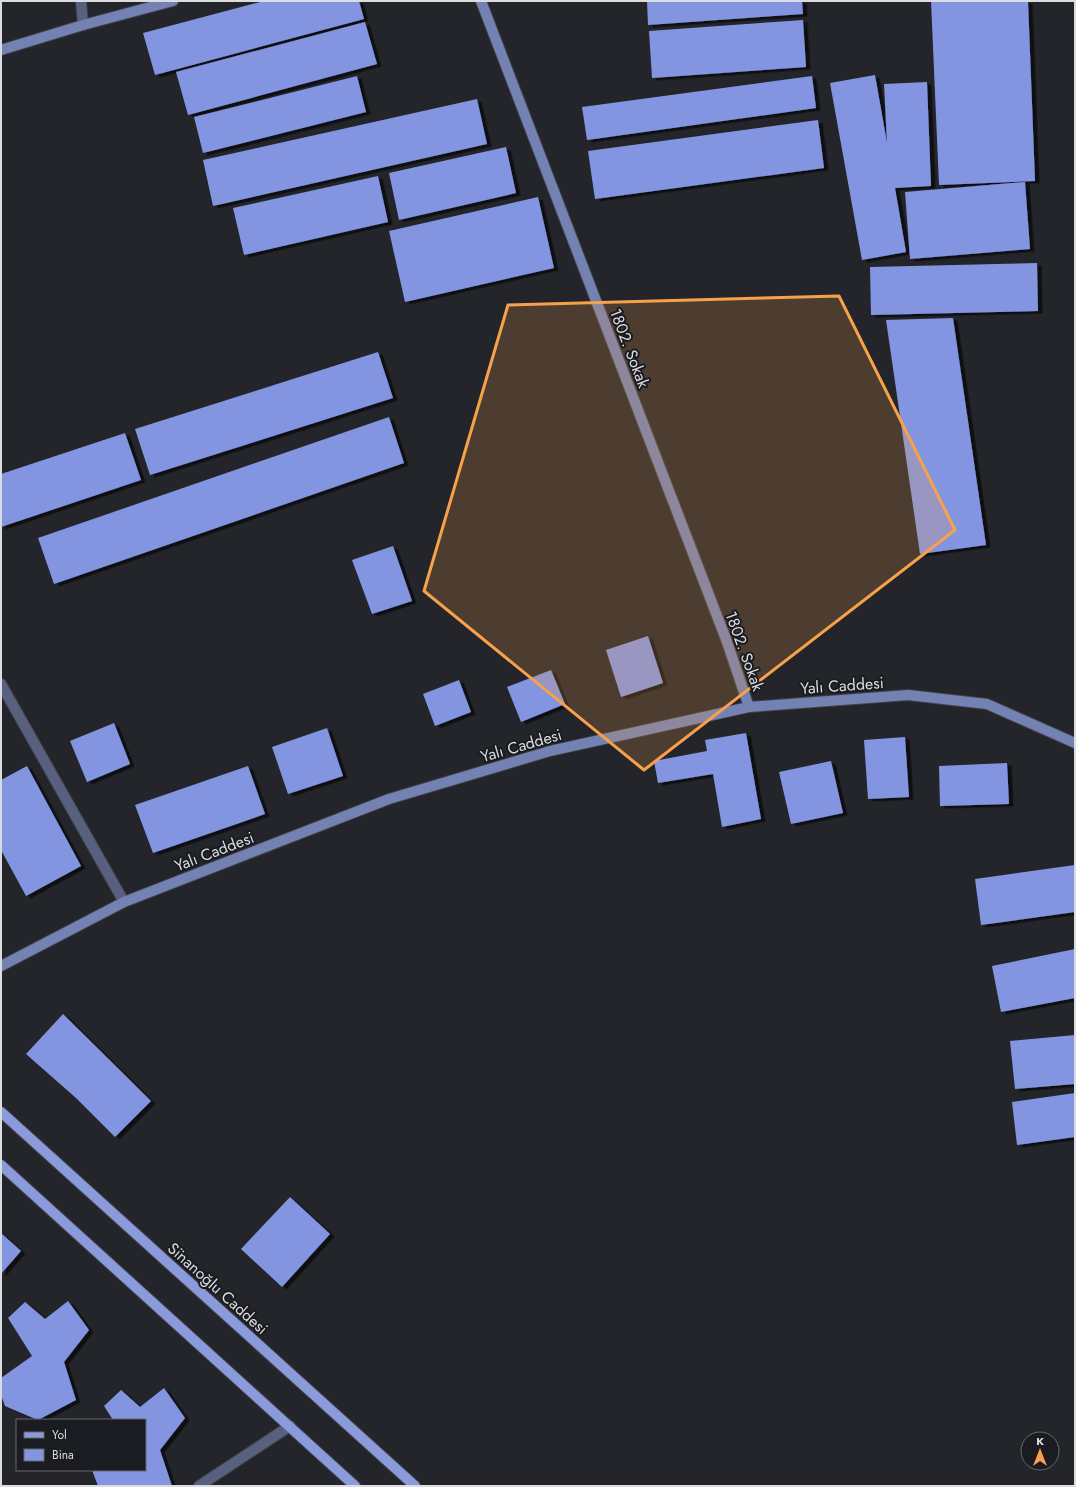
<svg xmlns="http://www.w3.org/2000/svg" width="1076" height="1487" viewBox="0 0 1076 1487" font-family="Jost,sans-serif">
<defs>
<filter id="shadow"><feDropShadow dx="4.5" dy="2.5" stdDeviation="0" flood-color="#0009"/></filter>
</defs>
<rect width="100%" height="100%" fill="#23252b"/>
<g fill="#8395e0" filter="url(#shadow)">
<polygon points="264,1 359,1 364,19 155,75 143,33"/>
<polygon points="647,1 802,1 803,14 648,25"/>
<polygon points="931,1 1028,1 1035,181 939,185"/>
<polygon points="803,20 806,67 652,78 649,31"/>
<polygon points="365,22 377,64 188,115 176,72"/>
<polygon points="875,75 887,143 884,84 927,82 931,186 895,188 906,252 862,260 830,83"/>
<polygon points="357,76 366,112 203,153 194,117"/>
<polygon points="812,76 816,108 587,140 582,107"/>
<polygon points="477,99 487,144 213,206 203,160"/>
<polygon points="818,120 824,168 595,199 588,151"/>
<polygon points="506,147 516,193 399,220 389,173"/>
<polygon points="378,176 388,222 244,255 233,208"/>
<polygon points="1025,182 1030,249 910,259 905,192"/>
<polygon points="538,197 554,268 405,302 389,231"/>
<polygon points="1037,263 1038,311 871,315 870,267"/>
<polygon points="953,318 986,545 920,554 886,320"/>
<polygon points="378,352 393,398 150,475 135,429"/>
<polygon points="389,417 404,463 54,584 38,538"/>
<polygon points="125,433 141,480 1,527 1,474"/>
<polygon points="393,546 412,601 372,614 352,560"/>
<polygon points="648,636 663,683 621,697 606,650"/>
<polygon points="551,670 565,704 521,722 507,687"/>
<polygon points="459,680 471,712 435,726 423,694"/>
<polygon points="114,723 130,764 87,782 70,741"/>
<polygon points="327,728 343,776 288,794 272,747"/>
<polygon points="746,733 761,819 722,827 713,774 658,783 654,761 707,751 705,740"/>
<polygon points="905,737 909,797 868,799 864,740"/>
<polygon points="831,761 843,813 791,824 779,772"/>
<polygon points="1007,763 1009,804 940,806 939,766"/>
<polygon points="27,766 81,866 26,896 1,850 1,780"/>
<polygon points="248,766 265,814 153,853 135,805"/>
<polygon points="1075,865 1075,912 981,925 975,879"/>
<polygon points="1075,949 1075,998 1001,1012 992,966"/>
<polygon points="63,1014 151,1101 115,1137 76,1098 26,1054"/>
<polygon points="1075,1035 1075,1084 1015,1089 1010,1041"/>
<polygon points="1075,1093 1075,1137 1017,1145 1012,1102"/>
<polygon points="290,1197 330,1234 282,1287 241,1249"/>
<polygon points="1,1233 21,1251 1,1274"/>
<polygon points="68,1301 89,1330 64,1362 76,1400 38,1420 5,1406 1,1395 1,1378 32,1356 8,1318 25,1302 45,1319"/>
<polygon points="164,1388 185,1418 160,1450 172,1486 98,1486 92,1470 145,1470 145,1420 113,1420 104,1406 121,1390 140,1407"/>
</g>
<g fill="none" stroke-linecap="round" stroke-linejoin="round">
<defs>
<polyline id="lane" points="1,684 124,902"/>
<g id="street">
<polyline points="81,1 83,25"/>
<polyline points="199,1486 290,1426"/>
</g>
<g id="secondary">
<polyline points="481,1 727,642 749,707"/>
<polyline points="1,50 83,25 173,1"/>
<polyline points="1,966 124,902 389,799 550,751 749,707 908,695 987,704 1075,743"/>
</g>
<g id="primary">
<polyline points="1,1112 415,1486"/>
<polyline points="1,1165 355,1486"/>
</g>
</defs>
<use href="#lane" stroke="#404248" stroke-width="12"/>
<use href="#street" stroke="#404248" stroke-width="12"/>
<use href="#secondary" stroke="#404248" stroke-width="12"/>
<use href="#primary" stroke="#404248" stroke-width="12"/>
<use href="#lane" stroke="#586080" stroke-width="10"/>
<use href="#street" stroke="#586080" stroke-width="10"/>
<use href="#secondary" stroke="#7481b3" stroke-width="10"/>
<use href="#primary" stroke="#8a9adb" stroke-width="10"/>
</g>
<path fill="#f7a14a" fill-opacity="0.2" stroke="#f7a14a" stroke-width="3" stroke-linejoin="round" d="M 839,296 L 955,530 L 644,770 L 424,591 L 508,305 Z"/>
<g text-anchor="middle" stroke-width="4" stroke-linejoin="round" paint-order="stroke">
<g font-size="16" fill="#dbdce0" stroke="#1a1c21">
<text transform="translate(630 348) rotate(69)" y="6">1802. Sokak</text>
<text transform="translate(745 651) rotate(70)" y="6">1802. Sokak</text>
<text transform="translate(842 685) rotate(-4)" y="6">Yalı Caddesi</text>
<text transform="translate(521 745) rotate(-16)" y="6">Yalı Caddesi</text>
<text transform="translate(214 851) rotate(-21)" y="6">Yalı Caddesi</text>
<text transform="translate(218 1288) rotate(42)" y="6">Si̇nanoğlu Caddesi</text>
</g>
</g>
<rect width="1076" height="1487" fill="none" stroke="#dbdce0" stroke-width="4"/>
<rect x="16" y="1419" width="130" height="52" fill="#1a1c21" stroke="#67696d"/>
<rect x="24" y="1432" width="20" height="6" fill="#8a9adb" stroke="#67696d"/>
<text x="52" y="1439" font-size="12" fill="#dbdce0">Yol</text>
<rect x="24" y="1449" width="20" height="12" fill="#8395e0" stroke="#67696d"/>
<text x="52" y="1459" font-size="12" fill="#dbdce0">Bina</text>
<g transform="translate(1040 1451)"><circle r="19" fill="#1a1c21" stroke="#67696d"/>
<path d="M0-3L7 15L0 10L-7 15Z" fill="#f7a14a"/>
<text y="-6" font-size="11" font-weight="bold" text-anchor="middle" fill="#dbdce0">K</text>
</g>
</svg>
